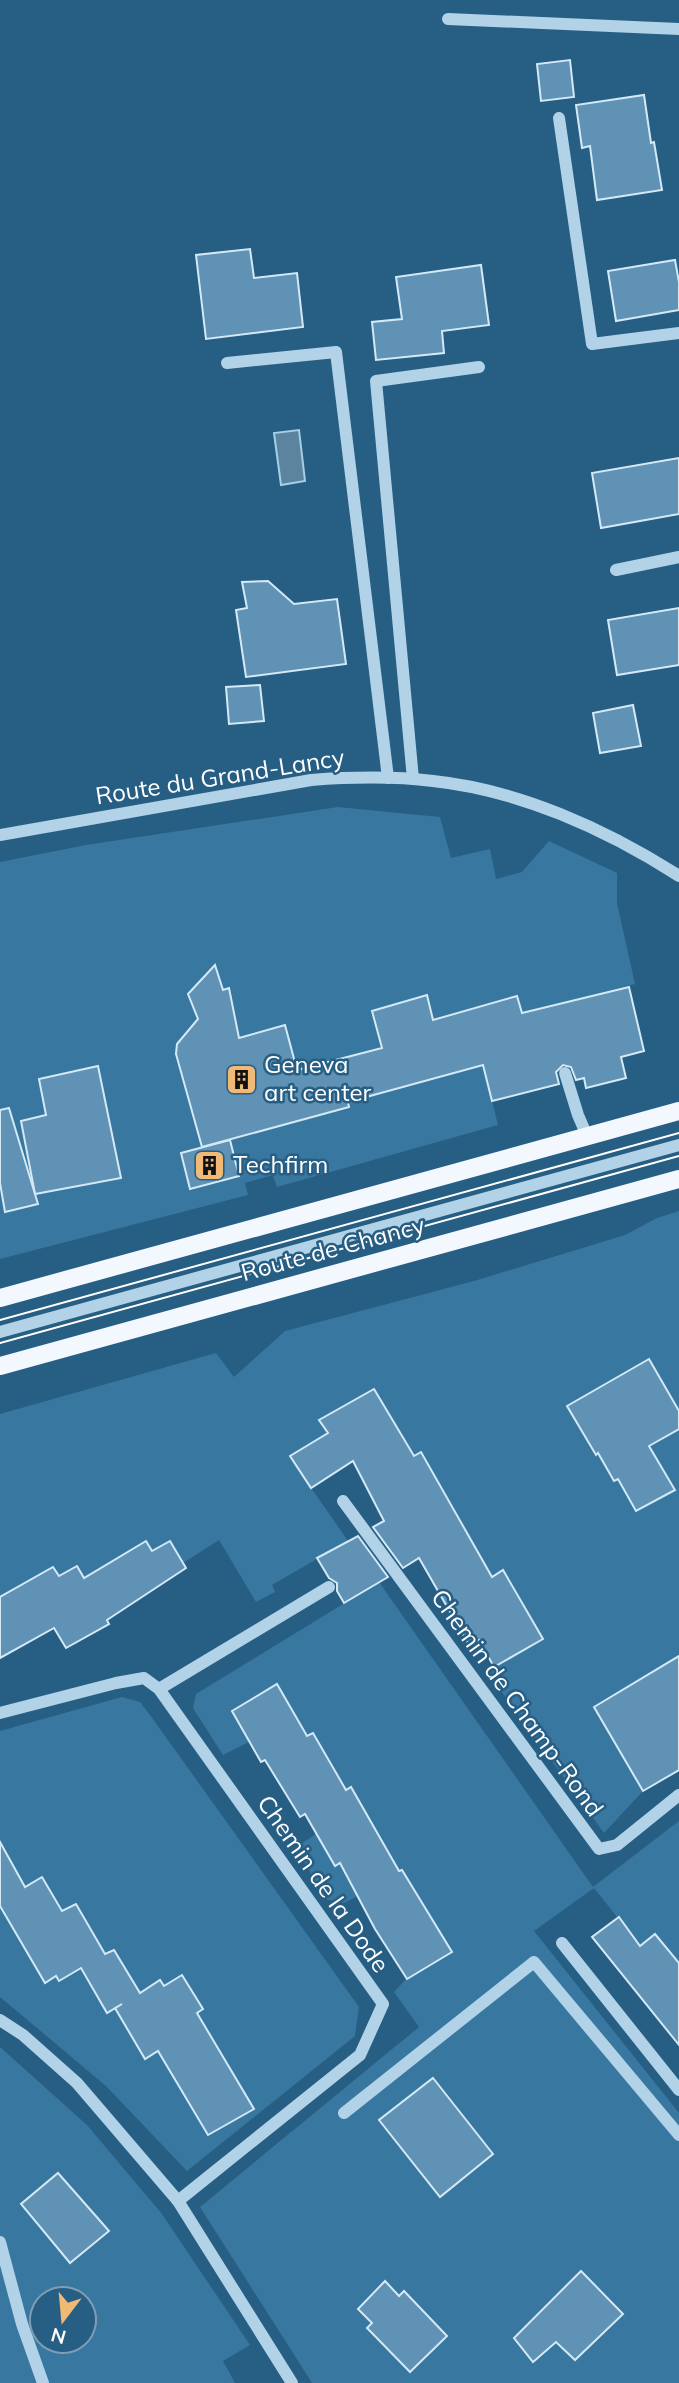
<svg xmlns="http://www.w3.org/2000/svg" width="679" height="2383" viewBox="0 0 679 2383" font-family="Mulish,sans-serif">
<rect width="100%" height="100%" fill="#275e84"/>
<g fill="#3877a0" fill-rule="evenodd">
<polygon points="338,807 440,817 451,858 490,849 496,879 522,872 549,841 617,873 617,903 635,984 546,1007 540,1043 551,1086 492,1101 498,1125 277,1187 273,1175 245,1183 248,1195 0,1259 0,862 86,845"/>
<polygon points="679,1211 679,1675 671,1661 594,1706 643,1791 604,1833 490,1676 494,1667 543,1638 503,1571 492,1577 431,1469 423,1474 374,1389 320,1420 328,1434 289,1456 348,1541 272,1585 275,1592 256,1602 219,1540 183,1563 170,1541 152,1551 146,1541 121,1556 127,1566 91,1590 59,1576 53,1567 28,1581 34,1592 0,1614 0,1414 216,1353 234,1377 285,1331 474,1281 625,1235 657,1218"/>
<polygon points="379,1582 593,1887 679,1821 679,1963 655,1934 640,1946 594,1888 534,1931 679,2113 679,2383 312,2383 200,2207 419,2027 394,1992 406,1979 358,1896 344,1903 325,1899 302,1858 302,1843 316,1834 305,1814 266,1761 261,1762 249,1742 223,1755 193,1708 196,1694"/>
<polygon points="122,1697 140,1702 150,1715 359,2007 355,2036 187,2171 106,2086 0,1997 0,1731"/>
<path d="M 0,2047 L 87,2125 L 162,2214 L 250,2345 L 223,2361 L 235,2383 L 0,2383 ZM 42,2299 L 84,2299 L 84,2341 L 42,2341 Z"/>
</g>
<polygon fill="#5d849e" stroke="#a5cee8" stroke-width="2" points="299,430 305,481 281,485 274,433"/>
<g fill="#5f92b4" stroke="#d4e9f6" stroke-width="2">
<polygon points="570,60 574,97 541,101 537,64"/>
<polygon points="644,95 651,143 654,142 662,190 597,200 590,146 582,148 576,105"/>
<polygon points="250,249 254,278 297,273 303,327 206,339 196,255"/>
<polygon points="675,260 679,282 679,310 616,321 608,271"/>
<polygon points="481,265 489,325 442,331 444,353 376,360 372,322 402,319 396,277"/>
<polygon points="679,458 679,514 601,528 592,473"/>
<polygon points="268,581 294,604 337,599 346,664 246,677 236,610 247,608 242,582"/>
<polygon points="679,608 679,665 617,675 608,620"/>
<polygon points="260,685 264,721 229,724 226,687"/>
<polygon points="633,705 641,746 600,753 593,713"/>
<polygon points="215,965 223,990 229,988 239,1038 285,1025 297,1070 382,1048 372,1011 427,995 433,1020 517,996 522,1013 629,987 644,1051 621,1057 626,1078 586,1088 584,1078 576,1080 571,1067 563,1065 556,1072 559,1084 492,1101 483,1065 348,1102 349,1107 202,1147 176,1054 177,1044 198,1019 188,994"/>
<polygon points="98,1066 121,1178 35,1194 21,1121 46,1115 39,1079"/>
<polygon points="9,1108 38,1204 5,1212 0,1183 0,1110"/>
<polygon points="230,1140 239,1176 190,1189 181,1153"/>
<polygon points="649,1359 679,1411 679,1429 649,1446 675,1490 636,1511 618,1479 614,1481 598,1453 596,1455 567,1406"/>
<polygon points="374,1389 414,1456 421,1452 492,1577 503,1570 543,1639 494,1667 479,1640 469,1645 419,1558 403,1568 373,1527 384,1521 353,1461 311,1488 290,1456 328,1433 319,1420"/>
<polygon points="358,1536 388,1577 344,1603 337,1591 337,1583 329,1578 317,1558"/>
<polygon points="146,1541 152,1551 170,1541 186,1568 107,1620 109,1624 66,1648 54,1628 0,1658 0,1597 53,1567 59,1576 77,1566 84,1578"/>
<polygon points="679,1656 679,1770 643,1791 594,1707"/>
<polygon points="277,1684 307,1736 313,1733 346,1790 351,1787 399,1871 402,1870 452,1952 407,1979 375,1929 340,1863 335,1866 305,1814 300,1817 265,1760 261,1762 232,1711"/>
<polygon points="0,1842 25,1887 42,1877 62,1911 76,1904 105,1954 114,1950 140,1993 160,1980 164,1986 182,1975 203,2009 197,2013 254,2109 208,2135 158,2051 145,2059 115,2008 122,2004 107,2013 81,1968 59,1981 56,1976 45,1983 0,1906"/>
<polygon points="619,1917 640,1946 655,1934 679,1963 679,2045 592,1937"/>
<polygon points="433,2078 493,2154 440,2197 379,2120"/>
<polygon points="58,2173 109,2231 70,2263 21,2204"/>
<polygon points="581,2271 623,2314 575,2360 556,2342 533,2362 514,2338"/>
<polygon points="385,2281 399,2296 404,2291 447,2336 410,2372 367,2328 372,2323 358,2309"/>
</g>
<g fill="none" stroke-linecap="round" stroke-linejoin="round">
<g stroke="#b1d2e7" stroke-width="12">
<polyline points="448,19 679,29"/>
<polyline points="559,118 592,344 679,333"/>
<polyline points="227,363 336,352 388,778"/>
<polyline points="616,570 679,557"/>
<polyline points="413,779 376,381 479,367"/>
<path d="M 0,835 L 311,780 C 351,777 392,776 433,781 C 519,790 606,829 679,876"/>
<polyline points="565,1073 578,1115 587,1136"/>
<polyline points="0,1332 679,1145"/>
<polyline points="343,1501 599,1849 617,1845 679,1795"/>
<polyline points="159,1689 329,1587"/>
<polyline points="0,1713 116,1683 144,1678 159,1689 383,2004 360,2055 178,2201"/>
<polyline points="562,1943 679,2090"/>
<polyline points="0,2020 23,2035 77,2083 178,2201 292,2383"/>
<polyline points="344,2113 534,1962 679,2135"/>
<polyline points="0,2242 22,2324 43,2383"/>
</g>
<g stroke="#f2f8fe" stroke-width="18">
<polyline points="0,1298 679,1111"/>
<polyline points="0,1366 679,1179"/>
</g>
<g stroke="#fff" stroke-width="2">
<polyline points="0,1320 679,1133"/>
<polyline points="0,1343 679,1156"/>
</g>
</g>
<defs>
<symbol id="building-square" viewBox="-11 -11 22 22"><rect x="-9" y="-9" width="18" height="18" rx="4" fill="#f0ba76" stroke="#275e84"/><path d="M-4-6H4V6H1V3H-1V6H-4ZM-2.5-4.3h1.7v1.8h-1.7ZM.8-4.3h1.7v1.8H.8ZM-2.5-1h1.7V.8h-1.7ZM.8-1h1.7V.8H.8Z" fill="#111"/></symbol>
</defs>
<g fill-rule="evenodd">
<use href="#building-square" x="224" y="1062" width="35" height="35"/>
<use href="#building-square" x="192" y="1148" width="35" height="35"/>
</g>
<g text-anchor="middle" stroke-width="5" stroke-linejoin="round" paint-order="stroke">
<g font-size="24" fill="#fff" stroke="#275e84">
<text transform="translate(220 777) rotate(-9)" y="8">Route du Grand-Lancy</text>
<text transform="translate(333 1249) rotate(-15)" y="8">Route de Chancy</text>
<text transform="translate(517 1703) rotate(54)" y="8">Chemin de Champ-Rond</text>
<text transform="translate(323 1884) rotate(55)" y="8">Chemin de la Dode</text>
</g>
<g font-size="24" fill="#fff" stroke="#275e84" text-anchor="start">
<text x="264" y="1073">Geneva<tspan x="264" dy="28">art center</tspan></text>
<text x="233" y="1173">Techfirm</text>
</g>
</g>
<g transform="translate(63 2320) rotate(196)"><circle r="33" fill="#275e84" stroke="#7d9eb5" stroke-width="2"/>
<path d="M0-5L12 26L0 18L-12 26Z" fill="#f0ba76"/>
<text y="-10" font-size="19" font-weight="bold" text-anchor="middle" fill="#ffffff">N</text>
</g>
</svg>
